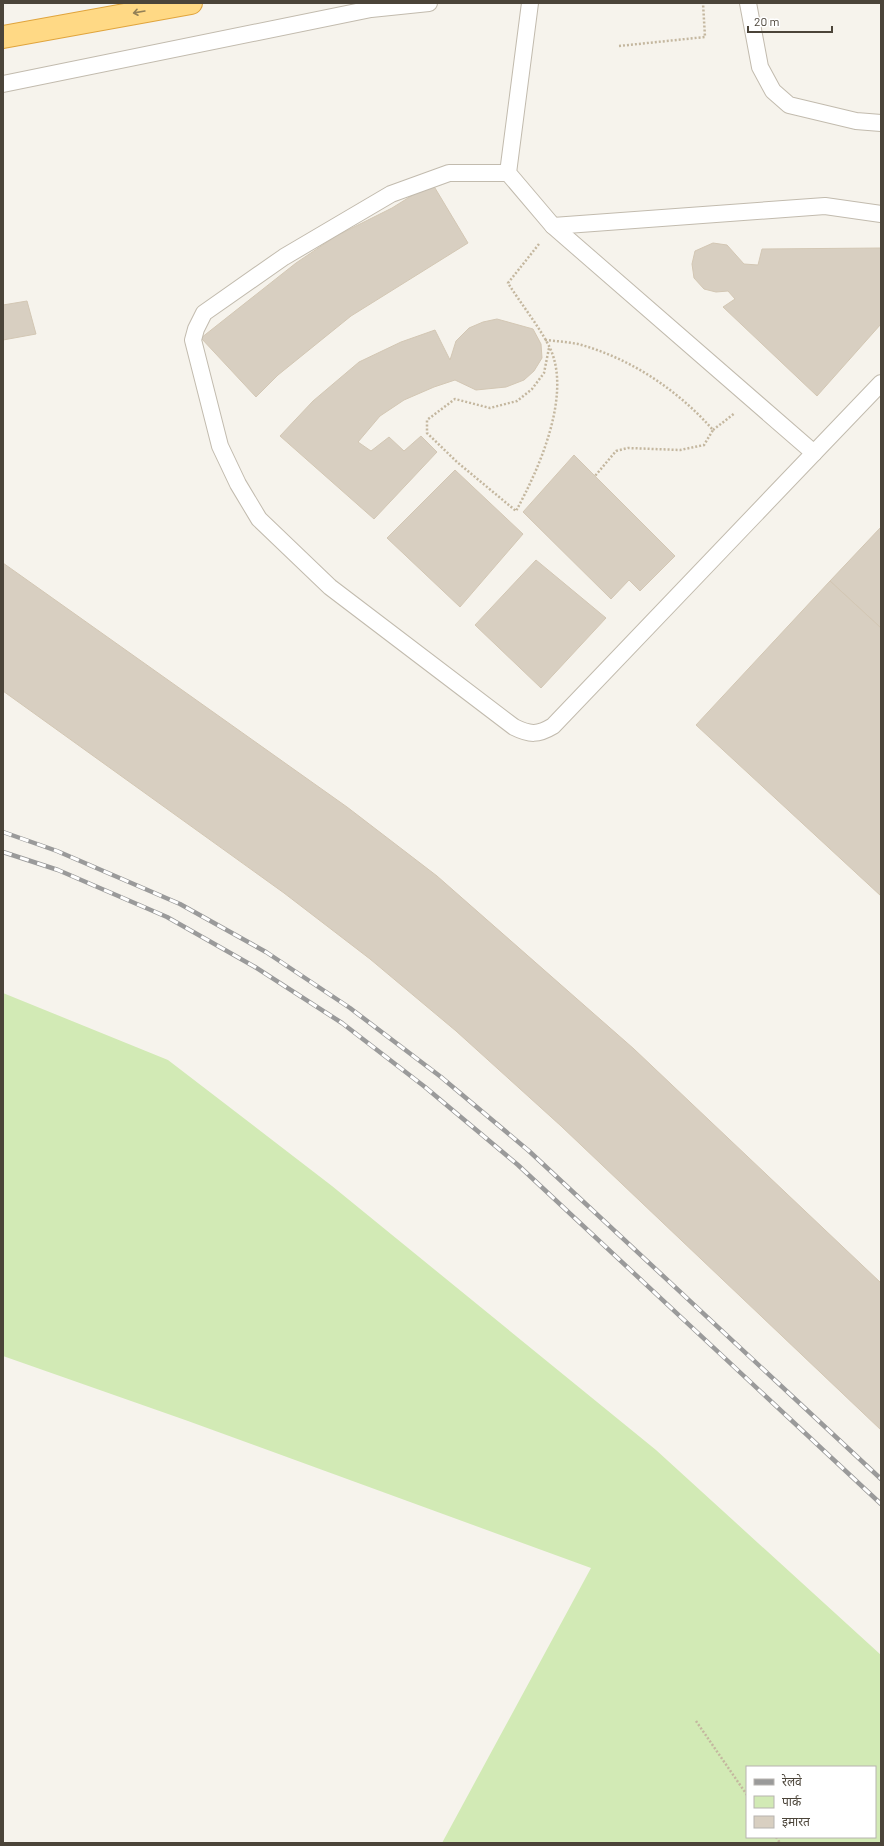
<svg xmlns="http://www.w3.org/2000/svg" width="884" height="1846" viewBox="0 0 884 1846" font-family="Barlow,'Noto Sans Devanagari',sans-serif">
<rect width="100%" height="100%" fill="#f6f3ec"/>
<path fill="#d2eab5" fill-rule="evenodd" d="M 3,993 L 168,1060 L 332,1186 L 656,1450 L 881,1655 L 881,1843 L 442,1843 L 591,1568 L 188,1421 L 3,1356 ZM 747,1767 L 875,1767 L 875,1837 L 747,1837 Z"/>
<g fill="#d8cfc1" stroke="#d3c7b4">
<polygon points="432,183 468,243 351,316 278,375 256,397 201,338 296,263 336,236 392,208"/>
<polygon points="713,243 727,245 744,264 758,265 762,249 881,248 881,324 817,396 723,307 735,299 728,291 716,292 704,289 694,278 692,264 695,251"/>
<polygon points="27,301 36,334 3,340 3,305"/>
<polygon points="497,319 533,329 541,344 542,358 534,371 524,380 506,387 476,390 455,380 434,387 404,400 380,416 358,442 371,451 389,437 404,451 421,436 437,452 374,519 280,436 313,401 359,362 401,342 435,330 450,360 456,341 469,328 483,322"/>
<polygon points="574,455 675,556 640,591 629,580 611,599 523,512"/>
<polygon points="455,470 523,534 460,607 387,538"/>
<polygon points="881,527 881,628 830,581"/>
<polygon points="536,560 606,618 541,688 475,625"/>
<polygon points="3,563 347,807 437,876 634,1049 881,1283 881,1430 561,1126 456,1031 370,959 284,893 3,691"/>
<polygon points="830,581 881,628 881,896 696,725"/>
</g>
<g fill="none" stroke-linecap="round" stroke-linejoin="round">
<defs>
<g id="service">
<polyline points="530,3 508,173 553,226 814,453 881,383"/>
<polyline points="748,3 760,67 773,91 789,105 856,121 881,123"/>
<polyline points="3,84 371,9 429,3"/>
<path d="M 508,173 L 449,173 L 391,194 L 284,257 L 204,313 L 196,329 L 193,340 L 220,446 L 238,484 L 259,519 L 330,587 L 514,727 C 530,735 538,735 553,726 L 814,453"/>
<polyline points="553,226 825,206 881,214"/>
</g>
<polyline id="trunk" points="3,37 191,3"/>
</defs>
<use href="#service" stroke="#c2bbae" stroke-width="18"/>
<use href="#trunk" stroke="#e0a43c" stroke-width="24"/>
<g stroke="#c4b79f" stroke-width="2.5" stroke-dasharray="2 2" stroke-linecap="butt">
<polyline points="619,46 705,37 703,3"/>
<path d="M 539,244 L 508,283 C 521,304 539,326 550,348 C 572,395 539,469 516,511 L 457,462 L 427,433 L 427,420 L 455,399 L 490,408 L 517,401 L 532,389 L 544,373 L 549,348"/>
<path d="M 545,340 C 556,341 567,342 578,344 C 630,358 678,390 713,430 L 704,445 L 680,450 L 628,448 L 616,451 L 595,476"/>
<polyline points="713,430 735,413"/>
<polyline points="696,1721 747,1795"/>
<polyline points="776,1837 780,1843"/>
</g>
<use href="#service" stroke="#fff" stroke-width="16"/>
<use href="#trunk" stroke="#ffd985" stroke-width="22"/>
<defs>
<g id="rail">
<polyline points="3,832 57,851 180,904 266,952 350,1008 441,1077 529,1151 881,1479"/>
<polyline points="3,852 58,870 167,917 255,967 342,1023 425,1087 518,1165 881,1504"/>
</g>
</defs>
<use href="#rail" stroke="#9a9a9a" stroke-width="4.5"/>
<use href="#rail" stroke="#fff" stroke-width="3" stroke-dasharray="9" stroke-linecap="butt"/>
</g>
<defs><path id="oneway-shaft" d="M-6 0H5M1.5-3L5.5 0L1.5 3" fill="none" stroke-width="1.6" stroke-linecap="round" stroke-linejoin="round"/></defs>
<use stroke="#938057" href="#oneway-shaft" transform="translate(139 12) rotate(170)"/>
<rect width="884" height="1846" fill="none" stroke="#4b4439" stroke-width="8"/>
<rect x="746" y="1766" width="130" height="72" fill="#ffffff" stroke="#b7b4b0"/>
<rect x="754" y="1779" width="20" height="6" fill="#9a9a9a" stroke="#b7b4b0"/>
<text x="782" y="1786" font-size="12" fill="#4b4439">रेलवे</text>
<rect x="754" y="1796" width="20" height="12" fill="#d2eab5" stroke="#b7b4b0"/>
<text x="782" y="1806" font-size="12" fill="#4b4439">पार्क</text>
<rect x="754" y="1816" width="20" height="12" fill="#d8cfc1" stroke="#b7b4b0"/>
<text x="782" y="1826" font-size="12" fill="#4b4439">इमारत</text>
<path d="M748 26v6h84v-6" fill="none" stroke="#4b4439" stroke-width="2"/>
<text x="754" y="26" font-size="12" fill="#4b4439" stroke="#ffffff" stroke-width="3" paint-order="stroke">20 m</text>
</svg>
